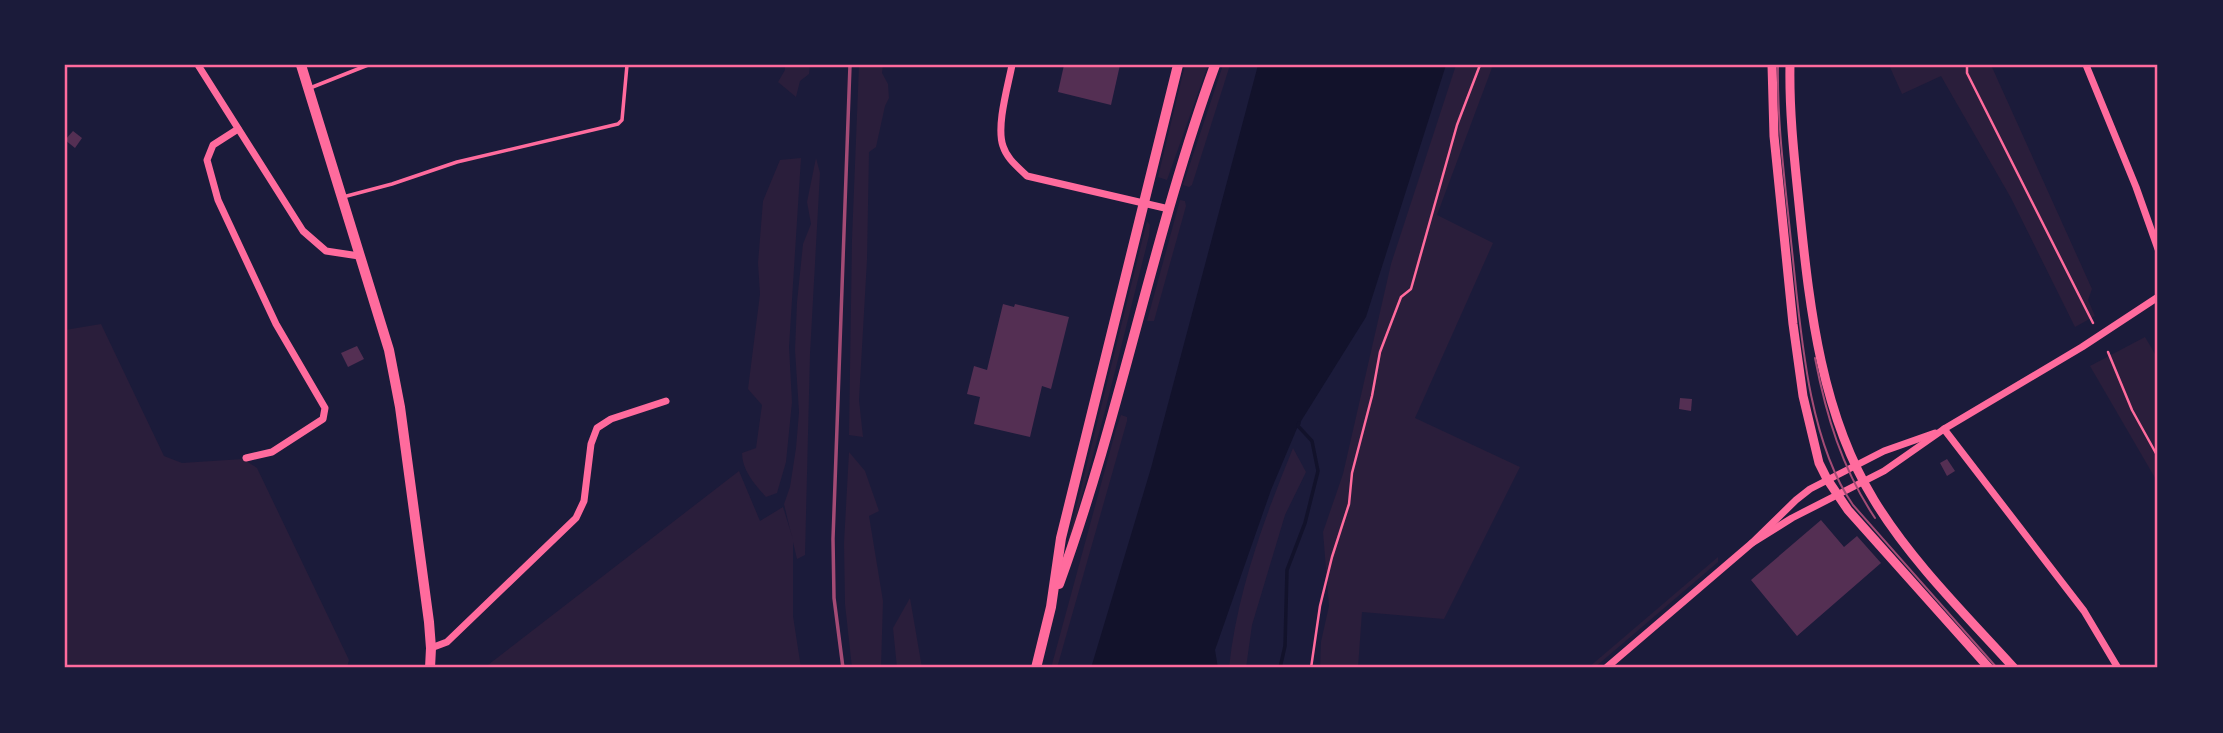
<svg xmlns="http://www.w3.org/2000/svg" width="2223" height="733" viewBox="0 0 2223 733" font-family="'Exo 2',sans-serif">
<rect width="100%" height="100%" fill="#1b1b3a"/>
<g fill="#2a1e3b">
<polygon points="785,65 810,65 809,74 800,81 796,97 778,82 785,70"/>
<polygon points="859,65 883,65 882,73 888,84 889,98 885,106 876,147 869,152 867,260 859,400 863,437 849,435 852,239"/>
<polygon points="1185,65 1208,65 1167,180 1158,177"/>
<polygon points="1223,65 1230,65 1192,185 1189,187 1183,185"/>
<polygon points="1456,65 1493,65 1437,215 1493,243 1415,418 1520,467 1444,619 1362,612 1358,668 1320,668 1321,642 1329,606 1323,532 1343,474 1391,264"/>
<polygon points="1889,65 1991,65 2092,289 2088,300 2095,316 2075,327 2011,198 1941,76 1902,94"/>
<path d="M 801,158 L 789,347 L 792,402 L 786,462 L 777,493 L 766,497 C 755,485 742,470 742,453 L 756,448 L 762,405 L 748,389 L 760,294 L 758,263 L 763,201 L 780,160 Z"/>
<polygon points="816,158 820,173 810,354 805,555 797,559 784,504 790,487 796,448 799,412 795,350 797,302 803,244 811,224 807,202"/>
<polygon points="1180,200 1185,201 1186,206 1154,321 1147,321"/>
<polygon points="1147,221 1150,225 1149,236 1105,411 1069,544 1065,553"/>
<polygon points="101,324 164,456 182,463 243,459 257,468 349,660 347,668 65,668 65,330"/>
<polygon points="2145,337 2158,359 2158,483 2090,366"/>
<polygon points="1121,415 1127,417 1127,421 1057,668 1051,668 1116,429"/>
<path d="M 1293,448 L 1306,472 L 1285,515 L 1252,625 L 1246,668 L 1229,668 C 1237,592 1264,519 1293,448 Z"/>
<polygon points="849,452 865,471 879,511 869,516 883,601 881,668 852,668 845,604 844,543"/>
<polygon points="739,471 760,521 783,507 793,539 793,616 801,668 484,668"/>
<polygon points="1718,557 1718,562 1594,668 1588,668"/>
<polygon points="910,598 922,668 897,668 893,628"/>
</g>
<polygon fill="#12122b" points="1258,65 1446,65 1366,317 1298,426 1271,490 1215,650 1218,668 1091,668 1151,468"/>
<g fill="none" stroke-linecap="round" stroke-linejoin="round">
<polyline stroke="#12122b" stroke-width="3.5" points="1280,668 1285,646 1287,570 1305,523 1318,471 1312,441 1298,426 1299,423"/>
</g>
<g fill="#542f53">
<polygon points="1064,65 1120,65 1111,105 1058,92"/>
<polygon points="73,131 82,138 75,148 65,140"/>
<polygon points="1003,304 1014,307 1015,304 1069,317 1051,389 1042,386 1030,437 974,424 980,397 967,394 974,366 987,370"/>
<polygon points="357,346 364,359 348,367 341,353"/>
<polygon points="1680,398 1692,399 1691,411 1679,409"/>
<polygon points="1947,459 1955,471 1947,476 1940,463"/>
<polygon points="1821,520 1844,547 1857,536 1881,563 1797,636 1751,580"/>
</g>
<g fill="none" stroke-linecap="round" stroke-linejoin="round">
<g stroke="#ff6b9d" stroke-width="2.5">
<polyline points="1967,65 1967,73 2093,323"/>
<polyline points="2108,352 2132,410 2158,457"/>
<polyline points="1311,668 1320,606 1332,557 1349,504 1352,473 1372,396 1380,352 1401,297 1411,289 1457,125 1480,65"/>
</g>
<g stroke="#ff6b9d" stroke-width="3.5">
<polyline points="310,88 368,65"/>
<polyline points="343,197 392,184 457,162 618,124 622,120 627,65"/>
</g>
<g stroke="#ff6b9d" stroke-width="7">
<polyline points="198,65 303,231 326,251 359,256"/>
<path d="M 1012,65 C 1008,86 996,126 1003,146 C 1007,159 1018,167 1027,176 L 1169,209"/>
<polyline points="2086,65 2136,187 2158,249"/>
<polyline points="238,129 213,145 207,160 218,200 276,324 325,408 323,419 272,452 246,458"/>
<polyline points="1944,429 2084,611 2118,668"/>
<polyline points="1752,543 1792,518 1884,471 1944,429 2082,347 2158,297"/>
<polyline points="431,648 447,642 576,518 584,501 591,444 597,428 611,419 666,401"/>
<polyline points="1606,668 1752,543 1796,500 1810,489 1884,451 1935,433"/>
</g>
<g stroke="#ff6b9d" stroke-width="9">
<polyline points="1772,65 1774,136 1793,324 1803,396 1819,463 1827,479 1848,510 1989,668"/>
<path d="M 1790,65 C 1789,115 1795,164 1800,214 C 1810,311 1822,415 1874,500 C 1911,561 1966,615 2014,668"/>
</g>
<polyline stroke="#ff6b9d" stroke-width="10" points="301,65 389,350 400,407 429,622 431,648 430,668"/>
<g stroke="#ff6b9d" stroke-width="10">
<path d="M 1059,584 C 1121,414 1153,235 1215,65"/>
<polyline points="1036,668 1051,607 1061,538 1178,65"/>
</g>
<g stroke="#a44b75" stroke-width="2">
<path d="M 1778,65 C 1777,124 1785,182 1791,241 C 1800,321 1806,438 1853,505 L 1997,668"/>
<path d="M 1815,358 C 1826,415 1842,469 1875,518"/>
</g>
<polyline stroke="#a44b75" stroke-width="3.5" points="843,668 834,598 833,539 850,65"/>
</g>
<rect width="2223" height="733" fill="none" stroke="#1b1b3a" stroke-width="133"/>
<rect x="66" y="66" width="2090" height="600" fill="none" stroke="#ff6b9d" stroke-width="2.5"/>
</svg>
